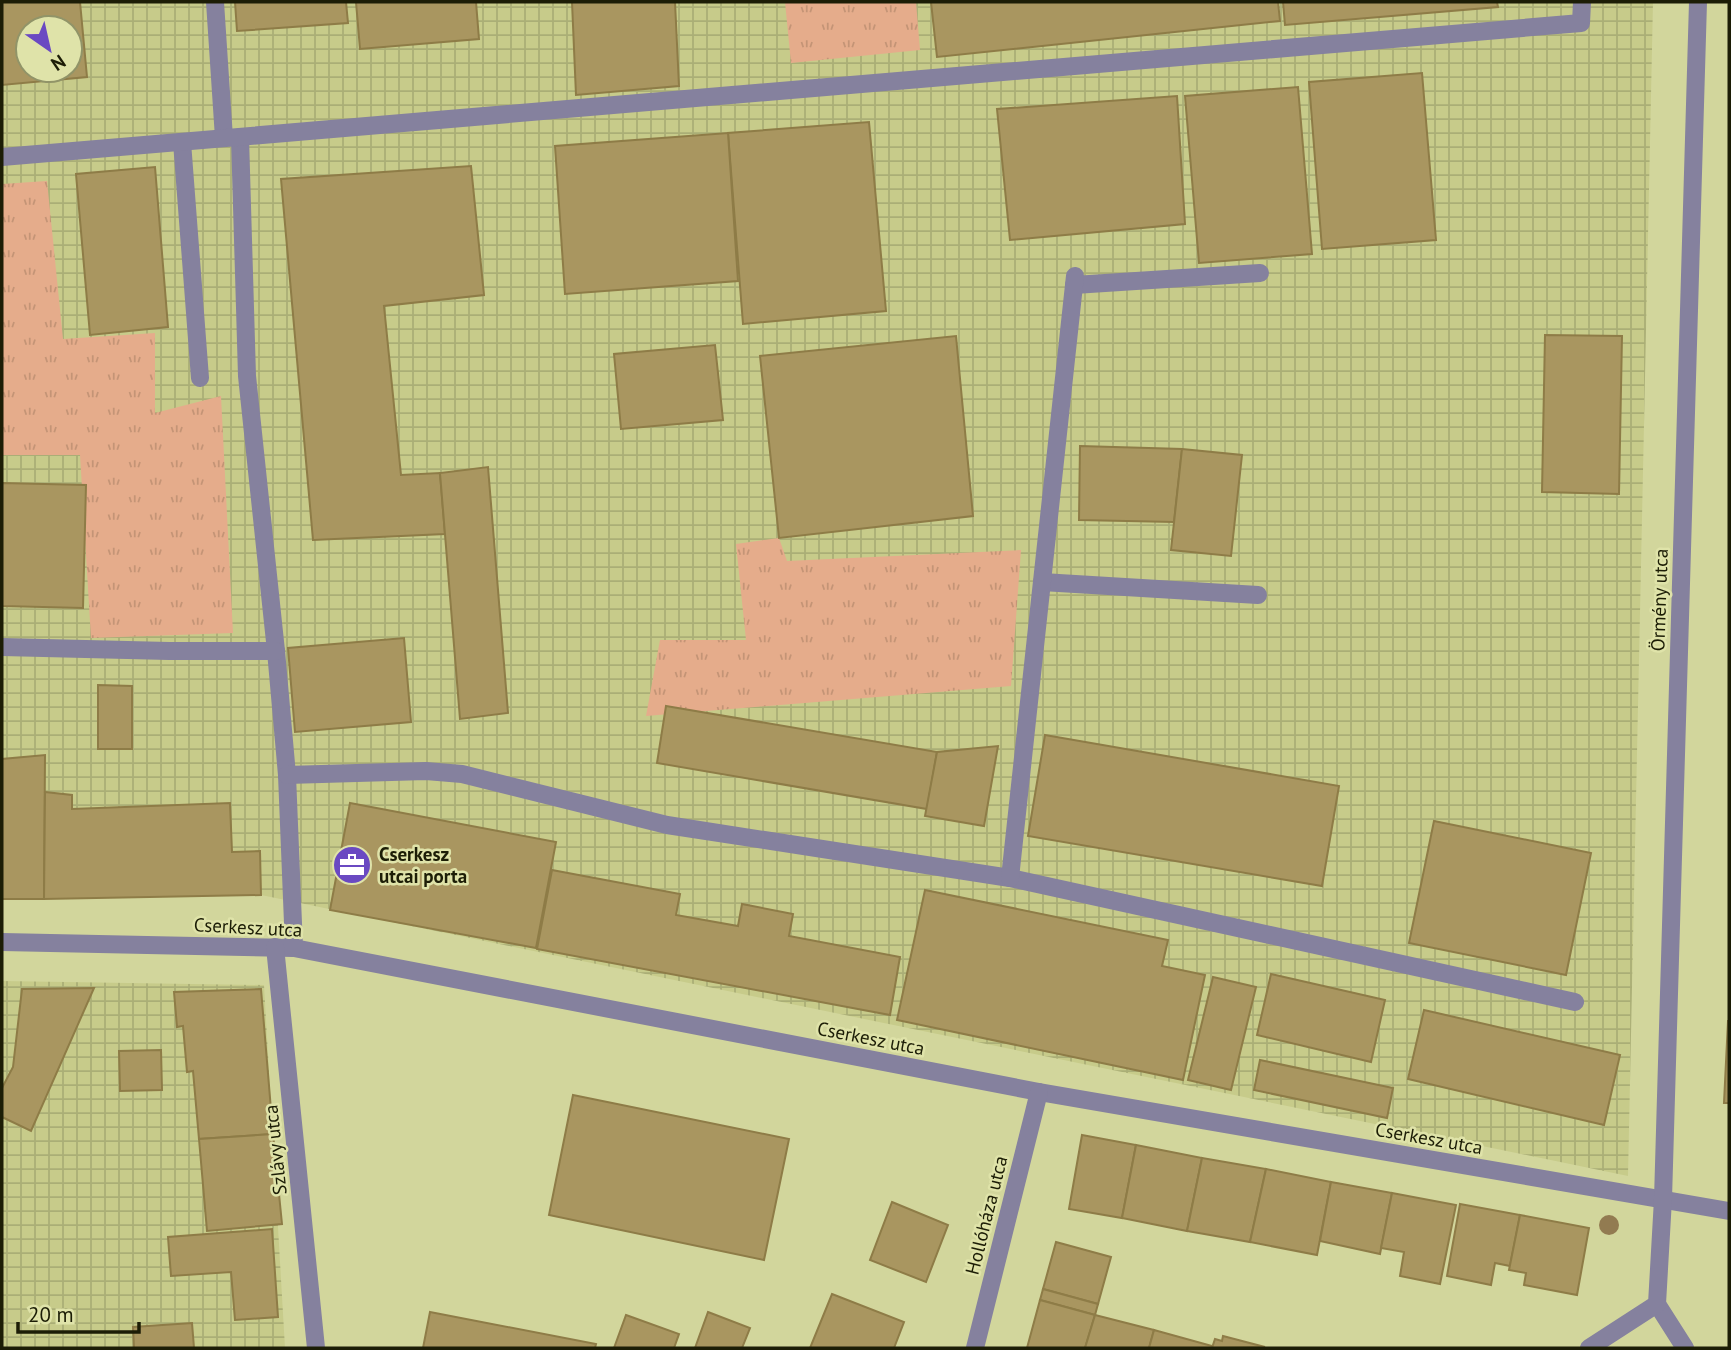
<svg xmlns="http://www.w3.org/2000/svg" width="1731" height="1350" viewBox="0 0 1731 1350" font-family="'PT Sans',sans-serif">
<defs>
<pattern id="industrial-grid" width="8" height="8" patternUnits="userSpaceOnUse" patternTransform="scale(1.75)"><rect width="8" height="8" fill="#c7cb8a"/><path d="M0 4h8M4 0v8" fill="none" stroke="#aaae76"/></pattern>
<pattern id="grass-tufts" width="24" height="20" patternUnits="userSpaceOnUse" patternTransform="scale(1.75)"><rect width="24" height="20" fill="#e5ac8b"/><path d="M3 7l-1-3M5 7V3M7 7l1-3M15 17l-1-3M17 17v-4M19 17l1-3" fill="none" stroke="#c49476"/></pattern>
</defs>
<rect width="100%" height="100%" fill="#d2d69c"/>
<g fill="url(#industrial-grid)" fill-rule="evenodd">
<path d="M 2,2 L 1653,2 L 1628,1176 L 261,895 L 2,899 ZM 28,28 L 70,28 L 70,70 L 28,70 Z"/>
<polygon points="2,981 264,985 285,1348 2,1348"/>
</g>
<g fill="url(#grass-tufts)">
<polygon points="785,2 916,2 920,50 791,63"/>
<polygon points="47,181 63,339 155,333 155,413 221,396 233,633 91,638 80,455 2,455 2,184"/>
<polygon points="779,538 787,561 1021,550 1011,686 646,716 660,640 746,640 736,544"/>
</g>
<g fill="#a99660" stroke="#8e7c47" stroke-width="2" fill-rule="evenodd">
<path d="M 2,2 L 80,2 L 87,77 L 2,85 ZM 28,28 L 70,28 L 70,70 L 28,70 Z"/>
<polygon points="235,2 346,2 348,23 237,31"/>
<polygon points="356,2 476,2 479,39 360,49"/>
<polygon points="572,2 675,2 679,86 576,95"/>
<polygon points="931,2 1278,2 1280,21 937,57"/>
<polygon points="1283,2 1497,2 1498,7 1285,25"/>
<polygon points="1422,73 1436,240 1322,249 1309,82"/>
<polygon points="1298,87 1312,254 1199,263 1185,96"/>
<polygon points="1177,96 1185,224 1010,240 997,109"/>
<polygon points="869,122 886,311 743,324 728,133"/>
<polygon points="728,133 738,281 565,294 555,146"/>
<polygon points="471,166 484,295 384,306 401,475 440,473 445,534 313,540 281,179"/>
<polygon points="155,167 168,327 90,335 76,174"/>
<polygon points="1545,335 1622,336 1619,494 1542,492"/>
<polygon points="956,336 973,516 779,538 760,356"/>
<polygon points="715,345 723,420 621,429 614,354"/>
<polygon points="1080,446 1182,449 1174,522 1079,520"/>
<polygon points="1182,449 1242,455 1231,556 1171,550"/>
<polygon points="488,467 508,713 460,719 440,473"/>
<polygon points="2,483 86,485 83,608 2,606"/>
<polygon points="404,638 411,722 295,732 288,648"/>
<polygon points="98,685 132,686 132,749 98,749"/>
<polygon points="666,706 937,752 927,809 657,763"/>
<polygon points="1045,735 1339,786 1322,886 1028,836"/>
<polygon points="998,746 984,826 925,816 937,752"/>
<polygon points="45,755 44,899 2,899 2,759"/>
<polygon points="45,792 72,795 72,809 230,803 232,852 260,851 261,895 44,899"/>
<polygon points="350,803 556,842 536,948 330,910"/>
<polygon points="1434,821 1591,853 1566,975 1409,943"/>
<polygon points="552,870 680,894 676,915 738,926 742,904 793,914 789,936 900,957 890,1015 537,949"/>
<polygon points="925,890 1168,940 1162,966 1205,975 1183,1080 897,1020"/>
<polygon points="1271,974 1385,1000 1371,1062 1257,1035"/>
<polygon points="1213,977 1256,987 1231,1090 1188,1080"/>
<polygon points="94,988 31,1131 2,1117 2,1088 13,1067 22,989"/>
<polygon points="261,989 273,1134 199,1139 193,1071 187,1072 183,1026 177,1027 174,992"/>
<polygon points="1424,1010 1620,1055 1604,1125 1408,1079"/>
<polygon points="1728,1021 1729,1021 1729,1103 1724,1103"/>
<polygon points="161,1050 162,1090 120,1091 119,1051"/>
<polygon points="1260,1060 1393,1088 1387,1118 1254,1090"/>
<polygon points="573,1095 789,1139 764,1260 549,1215"/>
<polygon points="273,1134 282,1224 207,1231 199,1139"/>
<polygon points="1082,1135 1136,1145 1122,1218 1069,1209"/>
<polygon points="1136,1145 1202,1158 1187,1231 1122,1218"/>
<polygon points="1202,1158 1266,1169 1250,1242 1187,1231"/>
<polygon points="1266,1169 1331,1182 1317,1255 1250,1242"/>
<polygon points="1331,1182 1392,1193 1380,1254 1320,1241"/>
<polygon points="1392,1193 1456,1205 1440,1284 1400,1276 1404,1252 1381,1248"/>
<polygon points="892,1202 948,1225 926,1282 870,1260"/>
<polygon points="1460,1204 1520,1215 1510,1266 1495,1263 1491,1285 1447,1276"/>
<polygon points="1520,1215 1589,1228 1577,1295 1524,1285 1526,1273 1509,1270"/>
<polygon points="272,1229 278,1317 235,1320 231,1272 171,1276 168,1237"/>
<polygon points="1056,1242 1111,1257 1098,1304 1043,1289"/>
<polygon points="1043,1289 1098,1304 1095,1315 1040,1300"/>
<polygon points="832,1294 904,1322 894,1348 810,1348"/>
<polygon points="1040,1300 1095,1315 1085,1348 1027,1348"/>
<polygon points="430,1312 596,1344 595,1348 423,1348"/>
<polygon points="708,1312 750,1328 742,1348 695,1348"/>
<polygon points="626,1315 679,1334 674,1348 614,1348"/>
<polygon points="1095,1315 1154,1330 1149,1348 1085,1348"/>
<polygon points="192,1323 194,1348 134,1348 133,1327"/>
<polygon points="1154,1330 1212,1346 1212,1348 1149,1348"/>
<polygon points="1223,1336 1265,1347 1212,1348 1215,1339 1222,1341"/>
</g>
<g fill="none" stroke-linecap="round" stroke-linejoin="round">
<g stroke="#85819e" stroke-width="18">
<polyline points="215,2 224,138"/>
<polyline points="240,137 247,376 276,651 287,775 294,948"/>
<polyline points="182,142 200,378"/>
<polyline points="2,157 1581,23 1582,2"/>
<polyline points="1074,285 1260,273"/>
<polyline points="1042,582 1258,595"/>
<polyline points="2,647 169,651 276,651"/>
<polyline points="287,775 426,771 462,774 667,825 1010,878 1575,1002"/>
<polyline points="1010,878 1075,276"/>
</g>
<g stroke="#85819e" stroke-width="18">
<polyline points="2,942 294,948 1039,1092 1729,1211"/>
<polyline points="275,947 316,1348"/>
<polyline points="1657,1304 1685,1348"/>
<polyline points="975,1348 1039,1092"/>
<polyline points="1589,1348 1657,1304 1663,1199 1698,2"/>
</g>
</g>
<circle fill="#927b51" cx="1609" cy="1225" r="10"/>
<defs>
<symbol id="office-disc" viewBox="-11 -11 22 22"><circle r="9.5" fill="#6a49c2" stroke="#dfe3a9"/><path d="M-6-3h4V-5.5h4V-3h4V5H-6ZM-1-4.5V-3h2v-1.5ZM-6 0V1H6V0Z" fill="#fff"/></symbol>
</defs>
<g fill-rule="evenodd">
<use href="#office-disc" x="330" y="843" width="44" height="44"/>
</g>
<g text-anchor="middle" stroke-width="5" stroke-linejoin="round" paint-order="stroke">
<g font-size="19" fill="#1c1d06" stroke="#dfe3a9">
<text transform="translate(1659 600) rotate(-88)" y="7">Örmény utca</text>
<text transform="translate(248 927) rotate(3)" y="7">Cserkesz utca</text>
<text transform="translate(871 1038) rotate(11)" y="7">Cserkesz utca</text>
<text transform="translate(1429 1138) rotate(10)" y="7">Cserkesz utca</text>
<text transform="translate(275 1150) rotate(-96)" y="7">Szlávy utca</text>
<text transform="translate(986 1215) rotate(-76)" y="7">Hollóháza utca</text>
</g>
<g font-size="19" font-weight="bold" fill="#1c1d06" stroke="#dfe3a9" text-anchor="start">
<text x="379" y="861">Cserkesz<tspan x="379" dy="22">utcai porta</tspan></text>
</g>
</g>
<rect width="1731" height="1350" fill="none" stroke="#1c1d06" stroke-width="7"/>
<g transform="translate(49 49) rotate(146)"><circle r="33" fill="#dfe3a9" stroke="#919468" stroke-width="2"/>
<path d="M0-5L12 26L0 18L-12 26Z" fill="#6a49c2"/>
<text y="-10" font-size="19" font-weight="bold" text-anchor="middle" fill="#1c1d06">N</text>
</g>
<path d="M18 1322v10h121v-10" fill="none" stroke="#1c1d06" stroke-width="3.5"/>
<text x="28" y="1322" font-size="21" fill="#1c1d06" stroke="#dfe3a9" stroke-width="5" paint-order="stroke">20 m</text>
</svg>
